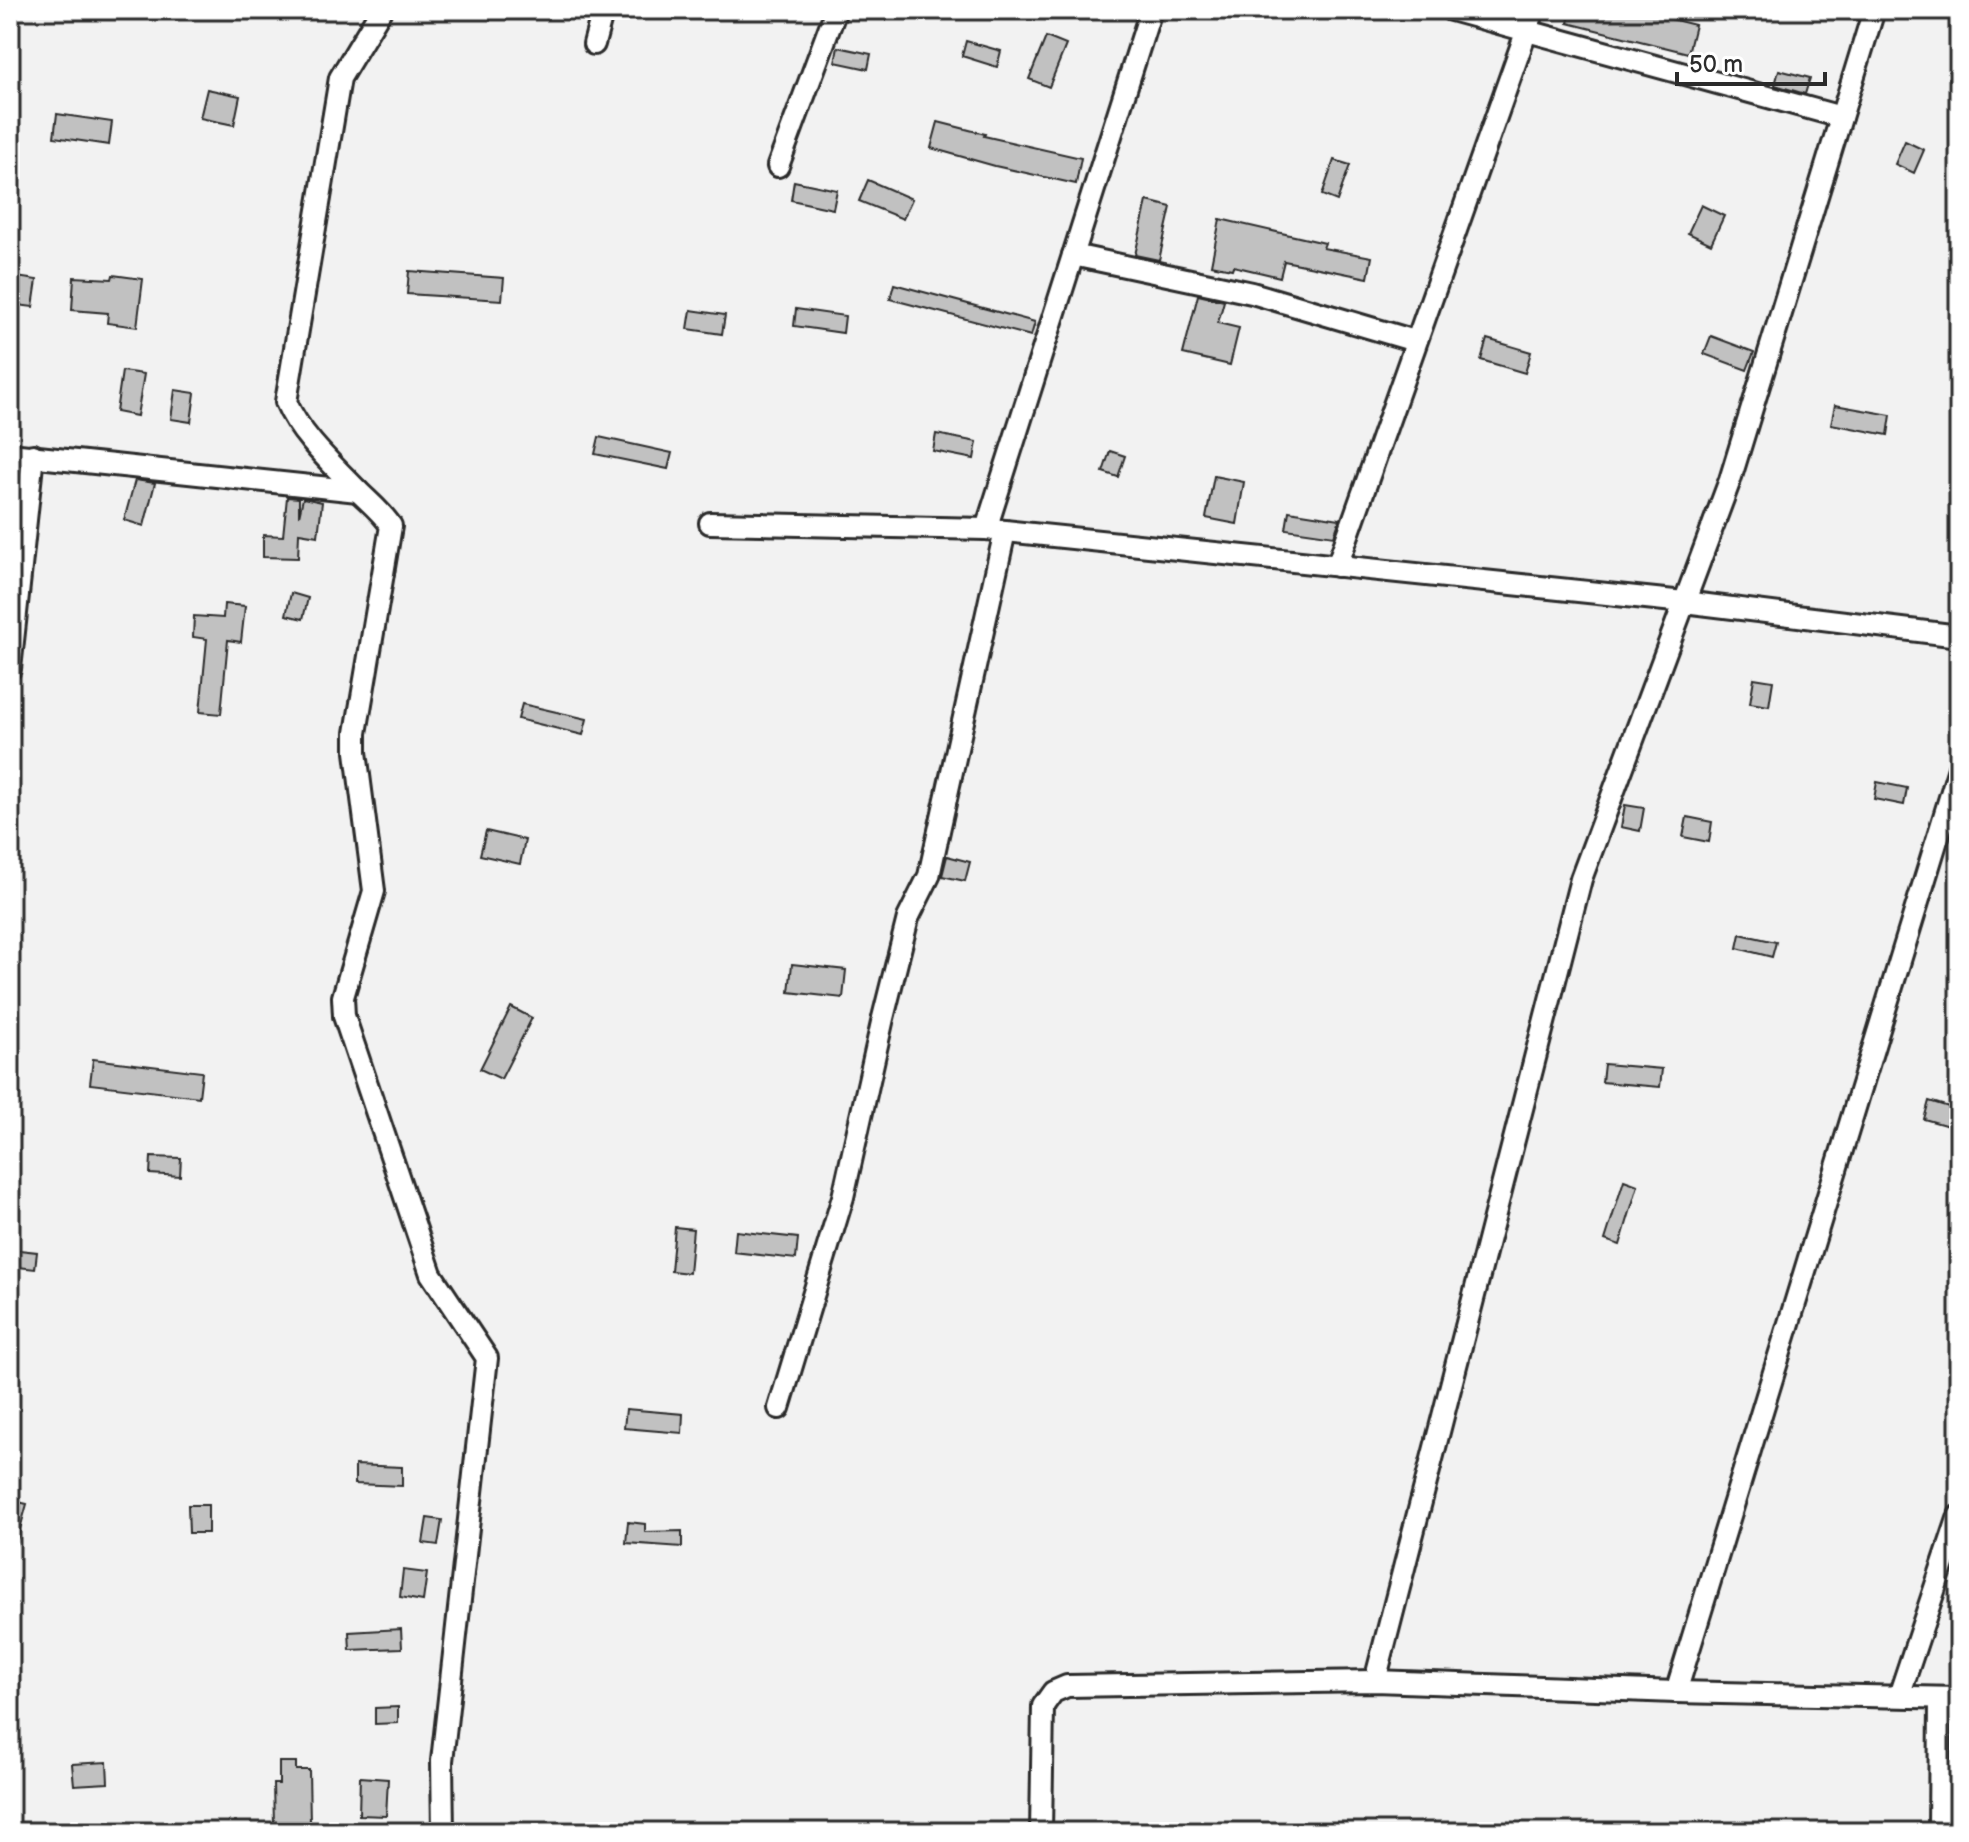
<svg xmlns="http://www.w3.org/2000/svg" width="1969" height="1842" viewBox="0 0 1969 1842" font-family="'Balsamiq Sans',sans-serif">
<rect width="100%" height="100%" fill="#f2f2f2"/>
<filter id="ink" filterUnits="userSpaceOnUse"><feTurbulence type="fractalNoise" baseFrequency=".0125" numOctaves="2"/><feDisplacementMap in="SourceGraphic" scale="16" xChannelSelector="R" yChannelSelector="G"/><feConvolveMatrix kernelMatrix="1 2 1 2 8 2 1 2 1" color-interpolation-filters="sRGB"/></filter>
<g filter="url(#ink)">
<g fill="#c1c1c1" stroke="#2b2b2b" stroke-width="2">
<polygon points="1571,10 1635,10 1695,25 1688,53 1568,23"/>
<polygon points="1046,37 1066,45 1049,87 1029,79"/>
<polygon points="966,41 1001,51 997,67 962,56"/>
<polygon points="838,47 871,54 868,69 835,62"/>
<polygon points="1779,70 1810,78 1805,94 1775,85"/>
<polygon points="207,89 240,96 234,125 200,118"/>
<polygon points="57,114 112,122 109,145 54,137"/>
<polygon points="938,122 985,134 984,136 1081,158 1076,184 995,166 931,148"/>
<polygon points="1905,141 1924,150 1914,173 1895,164"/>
<polygon points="1334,160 1350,165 1337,201 1322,195"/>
<polygon points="868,180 912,199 903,219 859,201"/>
<polygon points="794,181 837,190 833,209 791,200"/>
<polygon points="1147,201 1171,207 1159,260 1135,255"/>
<polygon points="1701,205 1724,216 1711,244 1688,233"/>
<polygon points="1220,219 1325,243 1323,248 1372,257 1368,278 1284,261 1280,277 1233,266 1232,269 1211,265"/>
<polygon points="409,271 504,278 502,300 407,294"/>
<polygon points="113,275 143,279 137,327 107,323 108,313 72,310 74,277 112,279"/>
<polygon points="10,276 37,280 33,307 10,304"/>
<polygon points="894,284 1035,322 1031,336 890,299"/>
<polygon points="1198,295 1224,301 1218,323 1239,328 1230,365 1183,354"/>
<polygon points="796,309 845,316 843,333 794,326"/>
<polygon points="691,310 725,315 722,334 688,329"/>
<polygon points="1711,336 1754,352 1747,370 1704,354"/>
<polygon points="1487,339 1531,352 1525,373 1481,360"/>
<polygon points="122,371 144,374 137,416 116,412"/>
<polygon points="175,390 195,393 191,422 171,419"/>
<polygon points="1835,405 1891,415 1888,435 1831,424"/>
<polygon points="936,434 977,442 974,459 933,451"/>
<polygon points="599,437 672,453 668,469 595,454"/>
<polygon points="1110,451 1125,456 1118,477 1103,472"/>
<polygon points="1214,476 1244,482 1237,524 1206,518"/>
<polygon points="135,480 155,483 144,526 124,520"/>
<polygon points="287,497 299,498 299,516 303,498 322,502 318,536 299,533 298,558 263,557 263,535 283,536"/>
<polygon points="1289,511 1340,519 1334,536 1286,529"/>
<polygon points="291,593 308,598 303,619 286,615"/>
<polygon points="224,604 245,606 241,642 228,640 221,714 200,712 207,639 193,637 194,616 223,618"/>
<polygon points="1754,678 1773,681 1769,706 1750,703"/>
<polygon points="522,704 587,719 583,735 518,719"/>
<polygon points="1877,782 1907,788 1904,805 1874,799"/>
<polygon points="1625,805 1644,808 1640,831 1621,827"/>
<polygon points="1687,817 1712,822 1709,842 1683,837"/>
<polygon points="486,831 525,840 520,864 480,855"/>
<polygon points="947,856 970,862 965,881 942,876"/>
<polygon points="1740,934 1776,942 1772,957 1737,948"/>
<polygon points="792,964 846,970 843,998 789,992"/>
<polygon points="511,1007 532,1018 501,1079 480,1069"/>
<polygon points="93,1059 202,1072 199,1097 90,1084"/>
<polygon points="1604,1064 1662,1069 1660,1087 1602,1082"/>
<polygon points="1929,1101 1959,1110 1959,1129 1924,1119"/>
<polygon points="151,1157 181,1158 180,1176 150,1174"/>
<polygon points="1624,1180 1638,1185 1620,1245 1605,1240"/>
<polygon points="675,1227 693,1229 689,1273 671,1271"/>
<polygon points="736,1231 798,1238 796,1259 734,1252"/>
<polygon points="10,1249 37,1252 35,1269 10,1266"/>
<polygon points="626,1409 683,1414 682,1433 624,1428"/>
<polygon points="355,1465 402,1467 402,1486 355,1484"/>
<polygon points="10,1500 27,1504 15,1547 10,1547"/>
<polygon points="188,1505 208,1505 208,1533 189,1533"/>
<polygon points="427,1518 442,1520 438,1545 423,1543"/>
<polygon points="628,1522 645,1524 645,1532 682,1531 682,1547 626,1543"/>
<polygon points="403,1570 427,1573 423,1601 400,1597"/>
<polygon points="401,1629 402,1648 350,1650 349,1632"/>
<polygon points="398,1707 398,1723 375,1724 375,1708"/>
<polygon points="107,1762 108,1783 74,1785 72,1764"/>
<polygon points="279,1762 296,1762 296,1770 309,1770 310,1823 274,1824 273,1784 279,1784"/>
<polygon points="360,1777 388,1779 386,1816 359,1815"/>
</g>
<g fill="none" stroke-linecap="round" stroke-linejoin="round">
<defs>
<g id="minor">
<path d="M 381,10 L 340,78 L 286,402 C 300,435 332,464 357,490 C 369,502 382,512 391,526 L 356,733 L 356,752 L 374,891 L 343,997 L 344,1016 L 431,1274 L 487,1358 L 442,1761 L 443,1832"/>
<polyline points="1451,10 1841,117"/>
<polyline points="594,44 603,10"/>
<polyline points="778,166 836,10"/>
<polyline points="1073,255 1252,293 1415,341"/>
<polyline points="10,454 358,491"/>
<polyline points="710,523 986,529 1684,602 1959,636"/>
<polyline points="986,529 1151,10"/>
<polyline points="1337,566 1534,10"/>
<polyline points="10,669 33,455"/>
<polyline points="779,1408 843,1197 883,1018 908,918 929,876 1005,531"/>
<polyline points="1375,1681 1581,879 1730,480 1874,10"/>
<polyline points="1676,1692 1959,768"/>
<polyline points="1899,1696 1959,1516"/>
<polyline points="1041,1832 1043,1706 1053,1692 1067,1686 1375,1681 1676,1692 1959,1698"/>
<polyline points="1939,1832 1940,1698"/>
</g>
</defs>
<use href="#minor" stroke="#2b2b2b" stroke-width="26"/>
<use href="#minor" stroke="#fff" stroke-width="20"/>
</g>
</g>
<rect width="1969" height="1842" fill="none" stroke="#fff" stroke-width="40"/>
<rect x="20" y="20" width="1929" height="1802" fill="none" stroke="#2b2b2b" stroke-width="3" filter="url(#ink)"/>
<path d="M1677 72v12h148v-12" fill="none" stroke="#2b2b2b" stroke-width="4"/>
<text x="1689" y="72" font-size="24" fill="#2b2b2b" stroke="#ffffff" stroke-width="6" paint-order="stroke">50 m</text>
</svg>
